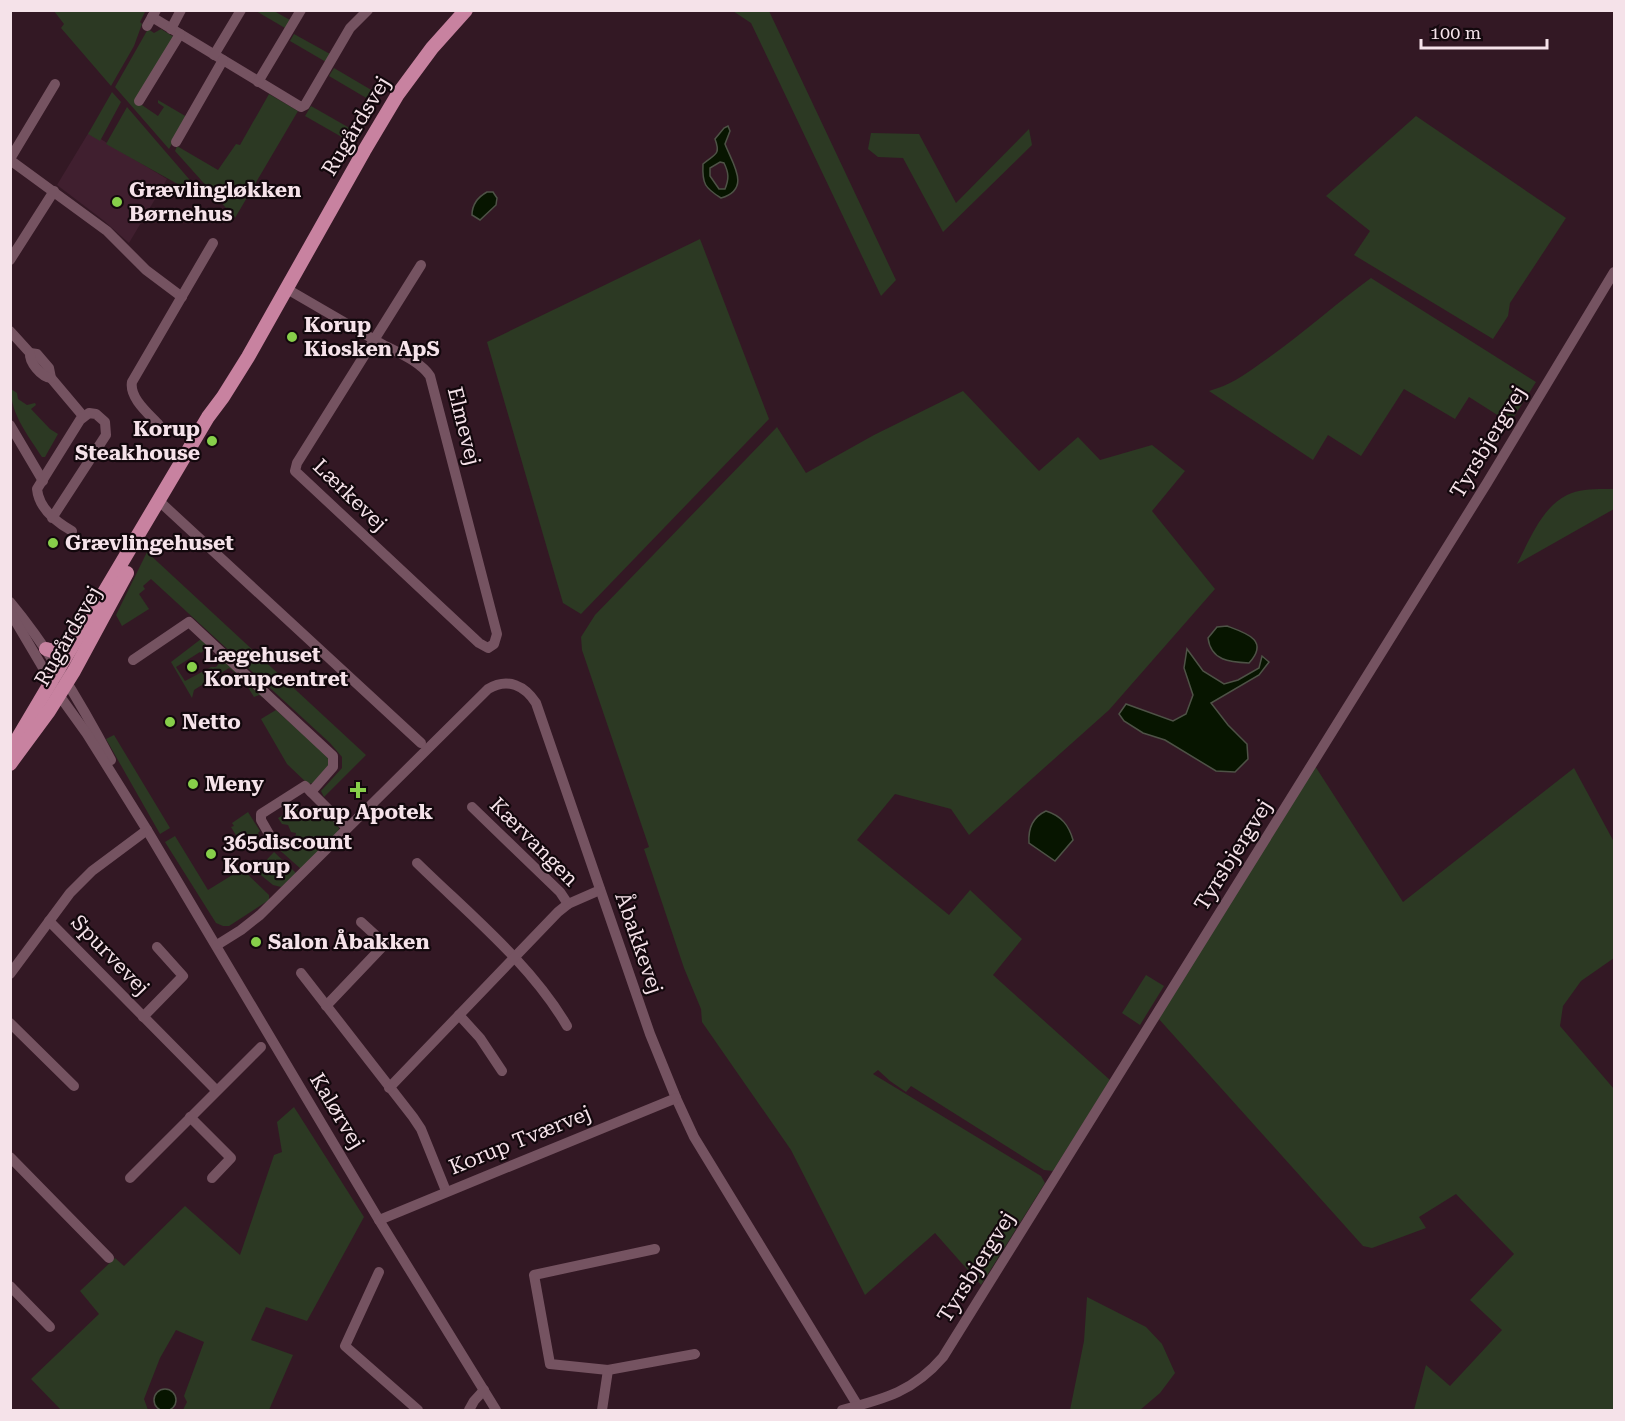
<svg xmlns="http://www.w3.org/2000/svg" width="1625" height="1421" viewBox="0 0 1625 1421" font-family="'Roboto Serif',serif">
<rect width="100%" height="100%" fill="#331824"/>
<polygon fill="#401f2f" points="89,132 167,179 129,243 103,220 57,185"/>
<g fill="#2c3923">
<polygon points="142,10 145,12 140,22 142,24 134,46 111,86 61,28 64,24 54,11"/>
<polygon points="256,11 274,11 290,20 285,28"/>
<polygon points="733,11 769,11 896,280 881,296 751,23"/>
<polygon points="148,29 154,33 161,29 174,37 136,101 158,116 164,107 158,103 158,100 187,117 169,149 115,87"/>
<polygon points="294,34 330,54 326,62 290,41"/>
<polygon points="334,68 373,91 368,99 329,76"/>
<polygon points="112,92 121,102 100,141 88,134"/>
<polygon points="269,94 298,111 235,218 175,151 177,146 218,170 236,144 240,145"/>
<polygon points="311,106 353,130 347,140 305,116"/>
<polygon points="127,107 195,186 192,192 106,144"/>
<polygon points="1416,116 1566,218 1510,303 1508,316 1493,339 1354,255 1370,231 1326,196"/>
<polygon points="1029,129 1032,145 943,232 903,158 878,157 868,149 871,133 919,134 956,203"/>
<polygon points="700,239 769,419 581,614 563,603 487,342"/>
<path d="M 1371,278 L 1536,382 L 1510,423 L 1469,397 L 1455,419 L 1404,389 L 1361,456 L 1328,435 L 1313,460 L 1209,391 C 1230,385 1243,376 1261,363 C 1299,337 1334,305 1371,278 Z"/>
<path d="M 11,389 L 17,393 L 18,399 L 27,405 L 35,403 L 36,405 L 31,409 L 50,429 L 58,434 L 45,457 L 42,457 C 29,437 10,413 11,389 Z"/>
<polygon points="963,391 1039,471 1078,437 1100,460 1152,445 1185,471 1152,511 1215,589 1109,710 969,835 951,809 895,794 857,840 949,915 970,890 1022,939 993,975 1110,1080 1053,1171 1044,1170 911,1086 906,1092 890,1081 878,1070 873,1074 1041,1176 1045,1183 981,1285 935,1233 865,1295 791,1150 702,1022 701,1009 684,968 644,849 649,847 582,650 581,637 595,615 777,427 806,473 874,435"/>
<path d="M 1614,489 L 1614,509 L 1517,564 C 1529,541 1542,507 1567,495 C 1581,488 1599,489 1614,489 Z"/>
<polygon points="147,552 366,755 324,797 321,791 342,768 342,757 330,743 151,579 143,586 145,589 139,594 149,609 122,626 116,615"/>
<polygon points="201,639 213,650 212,652 207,647 201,653 200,652 176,667 185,681 211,667 216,667 222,660 217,656 219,655 265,699 259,695 254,697 242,678 229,668 194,690 192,698 171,662"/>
<polygon points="276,710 329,758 329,766 313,783 308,784 287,764 261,719"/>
<polygon points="114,735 170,828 160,834 106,739"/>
<polygon points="1315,766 1403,902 1574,768 1614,842 1614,958 1581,981 1563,1006 1560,1026 1614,1089 1614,1410 1414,1410 1426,1365 1450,1386 1502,1330 1470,1300 1514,1254 1456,1194 1419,1217 1426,1228 1372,1248 1363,1246 1158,1018"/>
<polygon points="296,808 302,817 331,818 339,828 338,832 301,869 275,846 281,843 289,845 294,843 296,833 291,832 288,825 282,824 278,818"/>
<polygon points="248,812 260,831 258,833 259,835 243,847 231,827 234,826 232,823"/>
<polygon points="175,836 208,890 242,869 269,895 269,900 229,926 223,926 216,923 165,842"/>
<polygon points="274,852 295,872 296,874 281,887 273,885 256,871"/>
<polygon points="1146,975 1164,986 1140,1025 1122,1013"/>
<polygon points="294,1107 364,1217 307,1321 266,1307 251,1340 293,1355 269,1410 183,1410 187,1402 184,1396 204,1342 176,1330 160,1358 144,1399 148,1410 61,1410 31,1379 99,1314 80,1291 115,1258 124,1266 185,1206 240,1255 274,1155 282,1152 277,1122"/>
<polygon points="1087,1297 1146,1327 1162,1344 1175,1373 1160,1393 1140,1410 1070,1410 1084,1341"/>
</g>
<g fill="#071500" stroke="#4e5246" stroke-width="1.5" fill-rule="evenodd">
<path d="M 728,126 L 730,131 L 725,144 C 732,163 752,189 721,198 C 705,188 702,184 703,164 C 715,154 721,155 715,139 L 724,128 ZM 720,162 L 724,163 C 729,173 729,179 725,189 L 719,189 L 710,176 L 710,168 Z"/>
<path d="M 487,192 L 493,192 L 497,198 L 496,205 L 480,220 L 472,215 C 472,204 478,197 487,192 Z"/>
<path d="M 1227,626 C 1246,633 1270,640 1249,663 C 1230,662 1211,661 1208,638 L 1217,627 Z"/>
<polygon points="1187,649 1203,671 1224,684 1238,680 1259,668 1262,656 1269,662 1259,675 1211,703 1228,725 1247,744 1248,759 1235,772 1216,771 1165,740 1143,733 1124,721 1119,714 1126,704 1173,721 1186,714 1193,695 1184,668"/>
<path d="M 1046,811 C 1062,816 1069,826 1073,840 L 1055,861 L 1029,843 C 1028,829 1033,817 1046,811 Z"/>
<circle cx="165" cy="1400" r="11"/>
</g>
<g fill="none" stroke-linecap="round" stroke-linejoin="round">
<g stroke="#755361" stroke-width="10">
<polyline points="152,17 301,107 305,105 350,28 368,10"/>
<polyline points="147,26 156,10"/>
<polyline points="171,29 181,10"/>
<polyline points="214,55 241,10"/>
<polyline points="258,82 301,10"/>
<polyline points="139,101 180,34"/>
<polyline points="176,142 223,60"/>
<polyline points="10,159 55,84"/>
<polyline points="10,160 107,231 146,270 182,297"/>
<polyline points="10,260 54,191"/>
<path d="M 287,289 C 318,307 349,325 380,343 C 396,352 419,360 430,376 L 497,634 L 494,644 L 488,648 L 479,643 L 295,471 L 297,463 L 421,265"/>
<polyline points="10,331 30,353 37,354 49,368 51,378 83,416"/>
<path d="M 30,353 C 29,362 41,377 51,378"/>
<polyline points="10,425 43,481"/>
<path d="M 159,425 C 149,414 129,398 132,382 L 213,243"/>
<polyline points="159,501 421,743"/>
<path d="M 52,518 L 106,435 L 105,422 L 96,414 L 89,413 L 80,420 L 37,489 C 39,509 56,522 72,531"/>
<path d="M 10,602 C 50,650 82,705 111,760"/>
<polyline points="10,612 59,695 87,734 147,830 379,1220 496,1410"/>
<polyline points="133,660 189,622 333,756 333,767 311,792"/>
<polyline points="472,807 560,892 568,904"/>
<polyline points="273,841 261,820 261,814 305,786 347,828"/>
<path d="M 417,863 C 468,913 531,964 567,1026"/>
<polyline points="49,921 216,1090"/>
<path d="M 217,945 L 241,930 L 260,915 L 488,689 C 508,677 525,686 536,703 L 650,1034 L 676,1098 L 694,1137 L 858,1406"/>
<polyline points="301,973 413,1117 421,1129 446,1191"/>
<polyline points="10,974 70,893 92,871 147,830"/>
<polyline points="326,1006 385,944 361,922"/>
<polyline points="459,1015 480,1038 502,1071"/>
<polyline points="143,1017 183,976 157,947"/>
<polyline points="10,1023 74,1086"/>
<polyline points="389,1088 558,912 568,904 600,890"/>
<polyline points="190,1117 231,1158 212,1178"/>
<polyline points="10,1157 109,1258"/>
<polyline points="130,1178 261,1047"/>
<polyline points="379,1220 676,1098"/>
<polyline points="655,1249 534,1275 550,1364 608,1370 695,1354"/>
<polyline points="379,1272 345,1346 418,1410"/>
<polyline points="10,1286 50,1327"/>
<polyline points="469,1410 474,1401 484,1390"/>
<polyline points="602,1410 608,1370"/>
<path d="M 842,1410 C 884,1399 913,1392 943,1357 L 1487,483 L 1614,272"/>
</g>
<g stroke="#c882a0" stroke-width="14">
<polyline points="46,649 56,652 69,641"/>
<polyline points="10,751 208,417 223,397 248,357 364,151 398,94 432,48 466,10"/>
<polyline points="10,764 49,711 74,671 127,573"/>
</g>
</g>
<g fill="#87cf4a" stroke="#13080d" stroke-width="2">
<circle cx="117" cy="202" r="6"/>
<circle cx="292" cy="337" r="6"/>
<circle cx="212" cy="441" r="6"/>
<circle cx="53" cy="543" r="6"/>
<circle cx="192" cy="667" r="6"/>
<circle cx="170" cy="722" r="6"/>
<circle cx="193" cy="784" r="6"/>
<path d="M355 781h6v6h6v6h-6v6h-6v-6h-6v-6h6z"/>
<circle cx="211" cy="854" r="6"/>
<circle cx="256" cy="942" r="6"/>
</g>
<g text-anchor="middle" stroke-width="4.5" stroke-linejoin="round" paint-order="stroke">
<g font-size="21" fill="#f5e2e9" stroke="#13080d">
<text transform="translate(356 126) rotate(-59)" y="7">Rugårdsvej</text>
<text transform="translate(464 426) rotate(76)" y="7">Elmevej</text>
<text transform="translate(1488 442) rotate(-59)" y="7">Tyrsbjergvej</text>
<text transform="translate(350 495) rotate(44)" y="7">Lærkevej</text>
<text transform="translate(68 636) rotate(-60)" y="7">Rugårdsvej</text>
<text transform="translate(534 842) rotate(45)" y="7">Kærvangen</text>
<text transform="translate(1233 855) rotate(-58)" y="7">Tyrsbjergvej</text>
<text transform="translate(639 943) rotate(71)" y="7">Åbakkevej</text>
<text transform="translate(110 955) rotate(46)" y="7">Spurvevej</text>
<text transform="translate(337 1111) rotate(59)" y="7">Kalørvej</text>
<text transform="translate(520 1140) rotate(-22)" y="7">Korup Tværvej</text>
<text transform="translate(976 1267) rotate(-58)" y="7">Tyrsbjergvej</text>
</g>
<g font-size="21" font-weight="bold" fill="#f5e2e9" stroke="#13080d" text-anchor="start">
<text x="129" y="197">Grævlingløkken<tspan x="129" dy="24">Børnehus</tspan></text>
<text x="304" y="332">Korup<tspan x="304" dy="24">Kiosken ApS</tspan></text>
<text x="200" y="436" text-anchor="end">Korup<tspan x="200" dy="24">Steakhouse</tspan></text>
<text x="65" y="550">Grævlingehuset</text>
<text x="204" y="662">Lægehuset<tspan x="204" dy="24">Korupcentret</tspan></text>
<text x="182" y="729">Netto</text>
<text x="205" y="791">Meny</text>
<text x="358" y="819" text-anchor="middle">Korup Apotek</text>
<text x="223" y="849">365discount<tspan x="223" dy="24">Korup</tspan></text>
<text x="268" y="949">Salon Åbakken</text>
</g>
</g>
<rect width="1625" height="1421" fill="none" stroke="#f5e2e9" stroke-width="24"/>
<path d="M1421 39v9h126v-9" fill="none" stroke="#f5e2e9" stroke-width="3"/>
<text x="1430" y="39" font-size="18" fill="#f5e2e9" stroke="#13080d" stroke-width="4.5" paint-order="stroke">100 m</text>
</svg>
